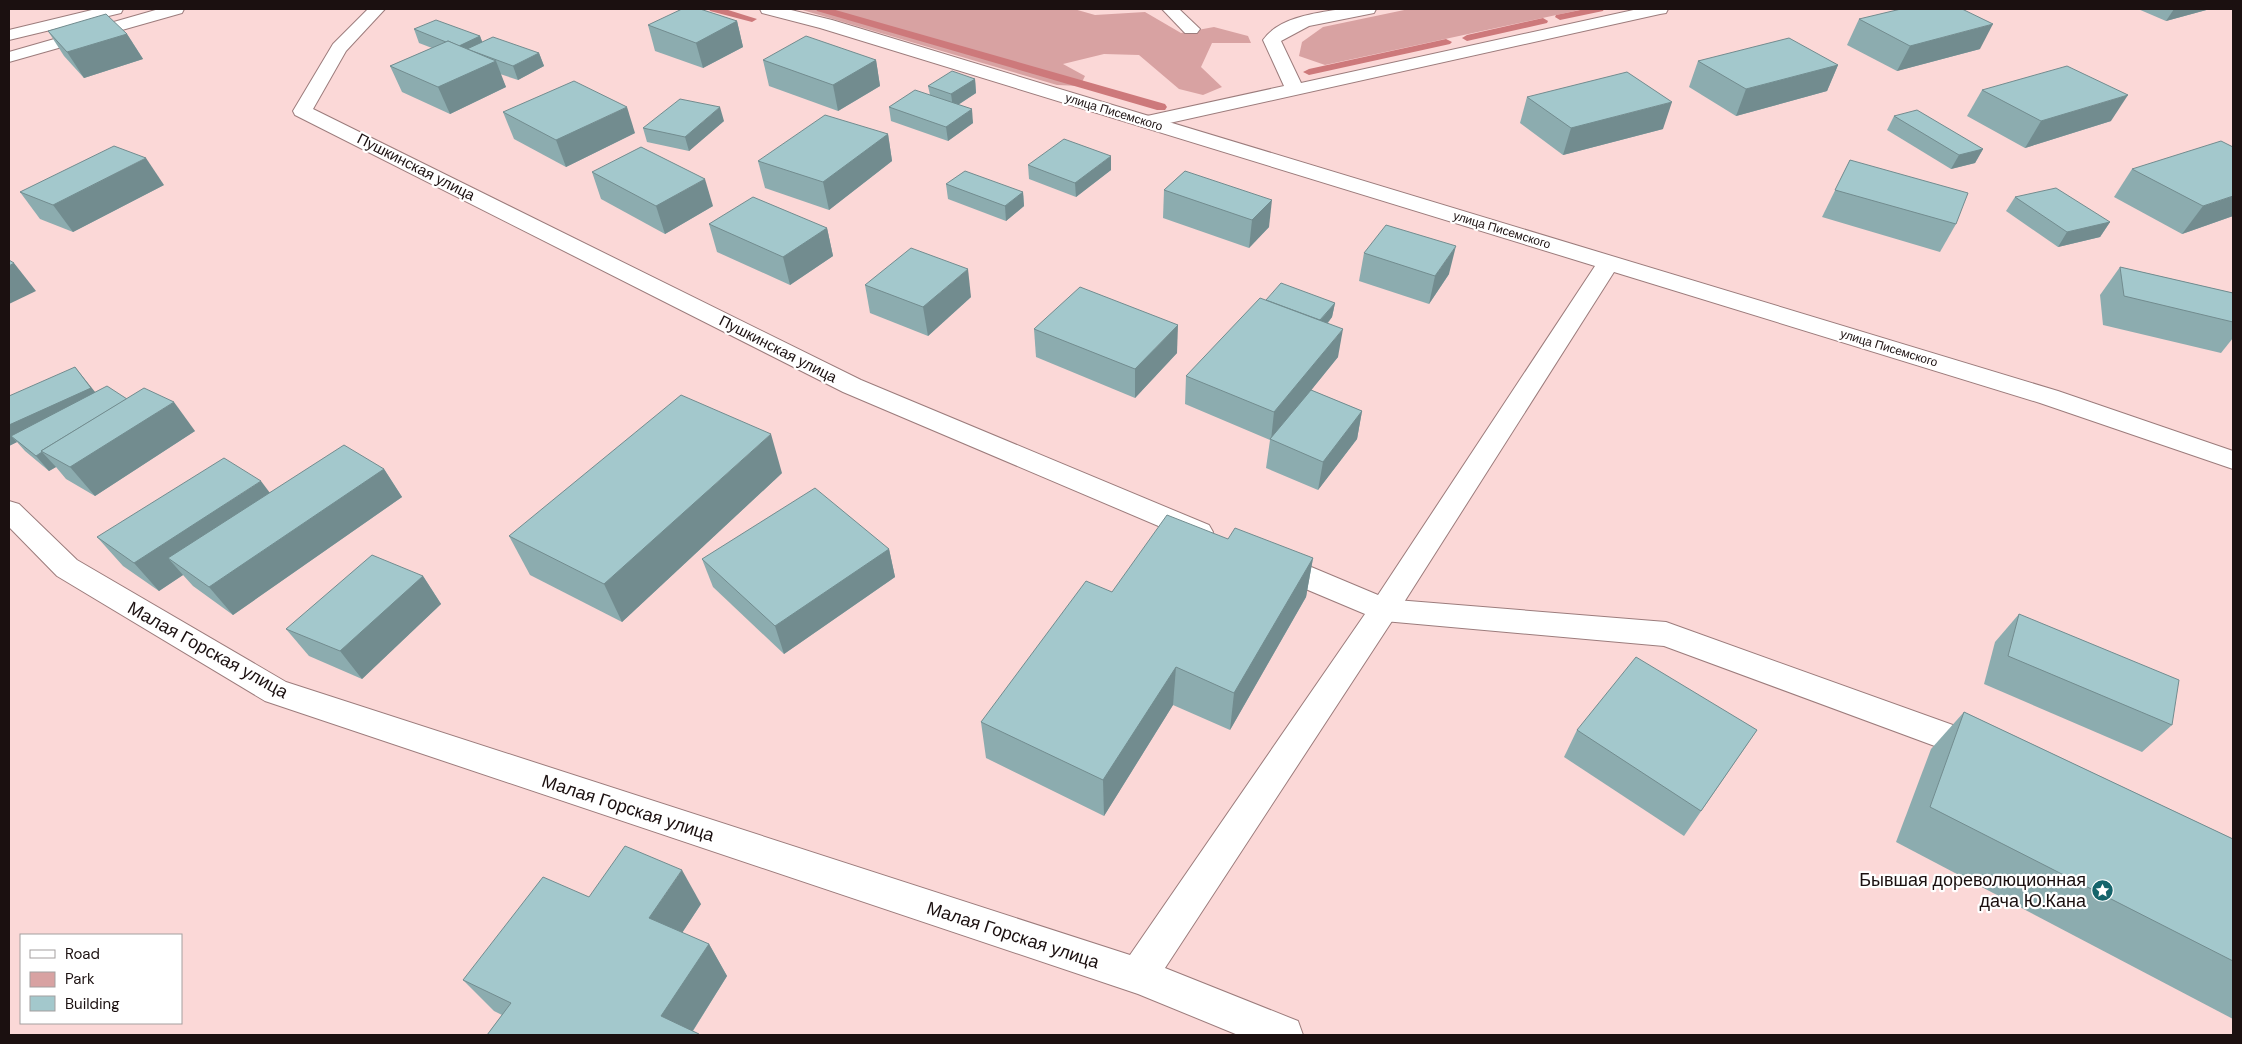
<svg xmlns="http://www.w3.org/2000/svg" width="2242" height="1044" viewBox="0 0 2242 1044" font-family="'DM Sans',sans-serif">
<rect width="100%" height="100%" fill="#fbd8d7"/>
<g fill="#d8a2a2">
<polygon points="799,9 1074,9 1095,15 1145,12 1181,33 1214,27 1248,36 1251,43 1212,43 1201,67 1222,87 1203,95 1179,89 1139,55 1104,54 1063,64 1085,76 1080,86 1057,85"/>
<polygon points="1409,9 1584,9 1325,65 1299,56 1302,42 1323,27"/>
</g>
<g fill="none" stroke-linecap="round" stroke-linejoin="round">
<g fill="#cd797b" fill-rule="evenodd">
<polygon points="709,9 725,9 757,19 752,22 710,11"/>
<polygon points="816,9 832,9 1165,104 1167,107 1165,110 1157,110 817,11"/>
<polygon points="1585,9 1604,9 1603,11 1560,20 1555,17 1556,15"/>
<polygon points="1543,18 1548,21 1547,23 1467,41 1462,38 1467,35"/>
<polygon points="1446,39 1452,42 1450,44 1309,75 1303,72 1309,69"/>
</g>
<defs>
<g id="lane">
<polygon points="1162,9 1179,9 1200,29 1197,33 1185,33"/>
<path d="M 1342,9 L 1376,9 L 1374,13 L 1309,26 L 1281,41 L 1301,83 L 1638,9 L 1668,9 L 1666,13 L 1660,14 L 1147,128 L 1140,126 L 1137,122 L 1140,118 L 1147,116 L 1284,86 L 1263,40 C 1279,17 1316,13 1342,9 Z"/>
<polygon points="1384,599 1666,622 1989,738 1994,748 1989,758 1978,762 1664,646 1384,621 1374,618 1369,610 1374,602"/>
</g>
<g id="street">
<polygon points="159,9 184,9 182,13 9,62 9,52"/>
<polygon points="368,9 385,9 346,51 313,109 861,380 1209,525 1213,532 1209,539 1199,542 1189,539 843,392 295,115 293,111 333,44"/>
<polygon points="760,9 787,9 832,20 2058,391 2233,451 2233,469 2040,403 1614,272 1394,618 1165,968 1298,1021 1303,1035 1238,1035 1138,994 265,701 57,576 9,527 9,501 19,504 77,560 286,682 1130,955 1365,614 1265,572 1261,564 1265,556 1275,553 1285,556 1378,595 1595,266 820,28 762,13"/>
</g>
<polygon id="secondary" points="96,9 123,9 121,13 9,40 9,30"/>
</defs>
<use href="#lane" stroke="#9c7c7c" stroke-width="2"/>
<use href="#street" stroke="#9c7c7c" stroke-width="2"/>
<use href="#secondary" stroke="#9c7c7c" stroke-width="2"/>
<use href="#lane" fill="#fff" fill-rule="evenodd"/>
<use href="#street" fill="#fff" fill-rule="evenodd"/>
<use href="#secondary" fill="#fff" fill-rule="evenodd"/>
</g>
<g fill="#8cacaf">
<polygon points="2138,9 2210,9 2166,21"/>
<polygon points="1859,19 1980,49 1897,71 1847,45"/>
<polygon points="737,21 743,47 703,68 655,51 648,25"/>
<polygon points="414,29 480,36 482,42 539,53 544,66 518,80 500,74 506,87 450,114 402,92 390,66 432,48 419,43"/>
<polygon points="48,31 127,34 143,59 84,78 64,56"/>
<polygon points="763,60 876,60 880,86 838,111 769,86"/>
<polygon points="1698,61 1838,65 1827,91 1736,116 1689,87"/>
<polygon points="975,79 976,93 958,105 973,123 948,141 891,121 889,107 930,95 928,86"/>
<polygon points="1982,90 2111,121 2025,148 1967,116"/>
<polygon points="1527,97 1663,129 1563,155 1520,123"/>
<polygon points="503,112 635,133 566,167 514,139"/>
<polygon points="1894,116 1983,149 1975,163 1951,169 1887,130"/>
<polygon points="724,121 689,151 647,142 643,128"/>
<polygon points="888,134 892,161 829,210 765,188 758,161"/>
<polygon points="1850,160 1956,224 1940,252 1822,217"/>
<polygon points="1028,165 1111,170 1076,197 1029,179"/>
<polygon points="2132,169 2233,216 2182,234 2114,197"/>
<polygon points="1185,171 1269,227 1249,248 1163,218 1164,190"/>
<polygon points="592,172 713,206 665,234 601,199"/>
<polygon points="946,184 1023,192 1024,206 1006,221 948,199"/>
<polygon points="164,185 73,232 40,219 20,192"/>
<polygon points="2015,197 2110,222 2100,237 2058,247 2006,211"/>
<polygon points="709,224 827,228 833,256 790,285 717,252"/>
<polygon points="1364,253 1449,274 1429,304 1359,281"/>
<polygon points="2120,267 2233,293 2233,338 2221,353 2103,325 2100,295"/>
<polygon points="865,285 971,297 928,336 870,313"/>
<polygon points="1266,300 1335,303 1332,317 1328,323 1338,357 1311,390 1362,411 1357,439 1318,490 1266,468 1270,440 1185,404 1186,376"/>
<polygon points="1034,329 1177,353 1135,398 1036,357"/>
<polygon points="95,392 127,399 195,431 95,496 66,479 56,467 49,471 25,451 17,442 9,446 9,396"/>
<polygon points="384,469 402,497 233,615 193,586 183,575 159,591 123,566 97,537 270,492"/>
<polygon points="782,473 622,622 530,575 509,536"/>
<polygon points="1228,539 1313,558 1306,597 1230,730 1173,705 1104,816 986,758 981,722 1112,592"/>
<polygon points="889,549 895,577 784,654 713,587 702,559"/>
<polygon points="423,576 441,604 362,679 309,656 286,629"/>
<polygon points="2019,614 2172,725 2142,752 1984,684 1995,642"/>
<polygon points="1964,712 2233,839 2233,1019 1896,842 1931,749"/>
<polygon points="1577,730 1757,730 1684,836 1564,757"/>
<polygon points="589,897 701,904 682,933 709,944 727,976 693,1031 700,1035 487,1035 502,1015 494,1011 463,980"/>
</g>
<g fill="#728c8f">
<polygon points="2174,9 2210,9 2166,21"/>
<polygon points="737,21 743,47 703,68 696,43"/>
<polygon points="1993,24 1980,49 1897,71 1910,46"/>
<polygon points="127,34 143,59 84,78 67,52"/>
<polygon points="480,36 485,49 477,53 458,46"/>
<polygon points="539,53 544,66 518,80 513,66"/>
<polygon points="876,60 880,86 838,111 833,85"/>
<polygon points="496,61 506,87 450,114 438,87"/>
<polygon points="1838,65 1827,91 1736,116 1746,89"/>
<polygon points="975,79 976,93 953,108 951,94"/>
<polygon points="2128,95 2111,121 2025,148 2041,121"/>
<polygon points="1672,102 1663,129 1563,155 1571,128"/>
<polygon points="627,107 635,133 566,167 556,140"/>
<polygon points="720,107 724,121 689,151 685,137"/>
<polygon points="972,109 973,123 948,141 946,127"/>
<polygon points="888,134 892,161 829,210 823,182"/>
<polygon points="1983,149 1975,163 1951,169 1959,155"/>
<polygon points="1111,156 1111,170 1076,197 1075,183"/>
<polygon points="146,158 164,185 73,232 53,205"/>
<polygon points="705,179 713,206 665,234 656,206"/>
<polygon points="1023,192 1024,206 1006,221 1005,206"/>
<polygon points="2233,196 2233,216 2182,234 2203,206"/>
<polygon points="1272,200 1269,227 1249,248 1252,220"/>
<polygon points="2110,222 2100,237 2058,247 2067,232"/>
<polygon points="827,228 833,256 790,285 783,257"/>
<polygon points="1456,246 1449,274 1429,304 1435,276"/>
<polygon points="14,263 36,291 9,304 9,266"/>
<polygon points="968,269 971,297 928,336 923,307"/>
<polygon points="1335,303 1332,317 1311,343 1314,328"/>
<polygon points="1178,325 1177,353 1135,398 1135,369"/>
<polygon points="1343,329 1338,357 1271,440 1274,412"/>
<polygon points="75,367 104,403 11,436 17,442 9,446 9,425"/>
<polygon points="174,402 195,431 95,496 70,467"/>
<polygon points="1362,411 1357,439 1318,490 1323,462"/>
<polygon points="771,434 782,473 622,622 604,584"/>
<polygon points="42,452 56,467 49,471 36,456"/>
<polygon points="384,469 402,497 233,615 209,587"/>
<polygon points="261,481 282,509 168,558 183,575 159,591 134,563"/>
<polygon points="889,549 895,577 784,654 775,626"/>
<polygon points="1313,558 1306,597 1230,730 1234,693"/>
<polygon points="423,576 441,604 362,679 340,651"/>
<polygon points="1176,667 1173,705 1104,816 1103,780"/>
<polygon points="682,870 701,904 670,951 649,918"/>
<polygon points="709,944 727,976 690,1035 661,1016"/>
</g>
<g fill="#a3c8cc" stroke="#728c8f">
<polygon points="682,9 700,9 737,21 696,43 648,25"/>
<polygon points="1901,9 1962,9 1993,24 1910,46 1859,19"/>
<polygon points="106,14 127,34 67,52 48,31"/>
<polygon points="436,20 480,36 459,46 448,41 446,42 414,29"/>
<polygon points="806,36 876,60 833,85 763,60"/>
<polygon points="493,37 539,53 513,66 467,49"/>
<polygon points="1789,38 1838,65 1746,89 1698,61"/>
<polygon points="448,41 496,61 438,87 390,66"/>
<polygon points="2067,66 2128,95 2041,121 1982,90"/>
<polygon points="952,71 975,79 951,94 928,86"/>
<polygon points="1627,72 1672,102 1571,128 1527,97"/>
<polygon points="574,81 627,107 556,140 503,112"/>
<polygon points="915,90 972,109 946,127 889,107"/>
<polygon points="680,99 720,107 685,137 643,128"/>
<polygon points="1917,110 1983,149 1959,155 1894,116"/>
<polygon points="825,115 888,134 823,182 758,161"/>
<polygon points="1064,139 1111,156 1075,183 1028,165"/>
<polygon points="2221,141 2233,147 2233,196 2203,206 2132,169"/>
<polygon points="114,146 146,158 53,205 20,192"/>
<polygon points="641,147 705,179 656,206 592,172"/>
<polygon points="1850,160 1968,193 1956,224 1835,190"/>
<polygon points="965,171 1023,192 1005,206 946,184"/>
<polygon points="1185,171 1272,200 1252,220 1164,190"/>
<polygon points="2056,188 2110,222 2067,232 2015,197"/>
<polygon points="753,197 827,228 783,257 709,224"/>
<polygon points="1386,225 1456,246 1435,276 1364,253"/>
<polygon points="911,248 968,269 923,307 865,285"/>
<polygon points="9,260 14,263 9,266"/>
<polygon points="2120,267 2233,293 2233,322 2124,296"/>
<polygon points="1281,283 1335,303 1320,320 1266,300"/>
<polygon points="1080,287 1178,325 1135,369 1034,329"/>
<polygon points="1260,298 1343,329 1274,412 1186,376"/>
<polygon points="75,367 91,388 9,425 9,396"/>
<polygon points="107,386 127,399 41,451 42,452 36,456 11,436"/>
<polygon points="144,388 174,402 70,467 41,451"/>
<polygon points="1311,390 1362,411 1323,462 1270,439"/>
<polygon points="681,395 771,434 604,584 509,536"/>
<polygon points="344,445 384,469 209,587 168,558"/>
<polygon points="224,458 261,481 134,563 97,537"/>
<polygon points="815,488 889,549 775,626 702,559"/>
<polygon points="1167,515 1228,539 1235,528 1313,558 1234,693 1176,667 1103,780 981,722 1086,581 1112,592"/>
<polygon points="372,555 423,576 340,651 286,629"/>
<polygon points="2019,614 2179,680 2172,725 2008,656"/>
<polygon points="1636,657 1757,730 1701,811 1577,730"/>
<polygon points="1964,712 2233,839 2233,961 1930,807"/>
<polygon points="625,846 682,870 649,918 709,944 661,1016 699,1034 699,1035 487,1035 511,1003 463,980 543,877 589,897"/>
</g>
<defs>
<symbol id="sight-disc" viewBox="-11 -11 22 22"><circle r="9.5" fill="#15646b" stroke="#fff"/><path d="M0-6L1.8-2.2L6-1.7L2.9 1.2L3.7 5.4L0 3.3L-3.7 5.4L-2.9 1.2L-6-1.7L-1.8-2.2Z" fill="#fff"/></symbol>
</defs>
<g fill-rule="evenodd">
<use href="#sight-disc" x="2090" y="878" width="25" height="25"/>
</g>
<g text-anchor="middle" stroke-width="4.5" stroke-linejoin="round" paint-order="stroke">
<g font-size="12" fill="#1b1010" stroke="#fff">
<text transform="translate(1114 112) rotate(17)" y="4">улица Писемского</text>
<text transform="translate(1502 230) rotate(17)" y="4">улица Писемского</text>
<text transform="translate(1889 348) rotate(17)" y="4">улица Писемского</text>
</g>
<g font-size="15" fill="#1b1010" stroke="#fff">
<text transform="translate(416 167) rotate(27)" y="5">Пушкинская улица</text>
<text transform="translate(778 349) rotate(27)" y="5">Пушкинская улица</text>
</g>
<g font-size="18" fill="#1b1010" stroke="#fff">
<text transform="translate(208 650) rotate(29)" y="6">Малая Горская улица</text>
<text transform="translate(628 808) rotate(18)" y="6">Малая Горская улица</text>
<text transform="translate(1013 935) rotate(18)" y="6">Малая Горская улица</text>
</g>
<g font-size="18" fill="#1b1010" stroke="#fff" text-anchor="end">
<text x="2086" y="886">Бывшая дореволюционная<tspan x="2086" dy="21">дача Ю.Кана</tspan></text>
</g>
</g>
<rect width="2242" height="1044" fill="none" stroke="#1b1010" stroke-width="20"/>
<rect x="20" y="934" width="162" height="90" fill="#ffffff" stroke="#a49f9f"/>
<rect x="30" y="950" width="25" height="8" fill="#ffffff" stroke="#a49f9f"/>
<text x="65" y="959" font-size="15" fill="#1b1010">Road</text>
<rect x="30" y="972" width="25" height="15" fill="#d8a2a2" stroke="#a49f9f"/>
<text x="65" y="984" font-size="15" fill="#1b1010">Park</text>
<rect x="30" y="996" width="25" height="15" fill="#a3c8cc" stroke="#a49f9f"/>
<text x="65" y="1009" font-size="15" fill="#1b1010">Building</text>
</svg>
